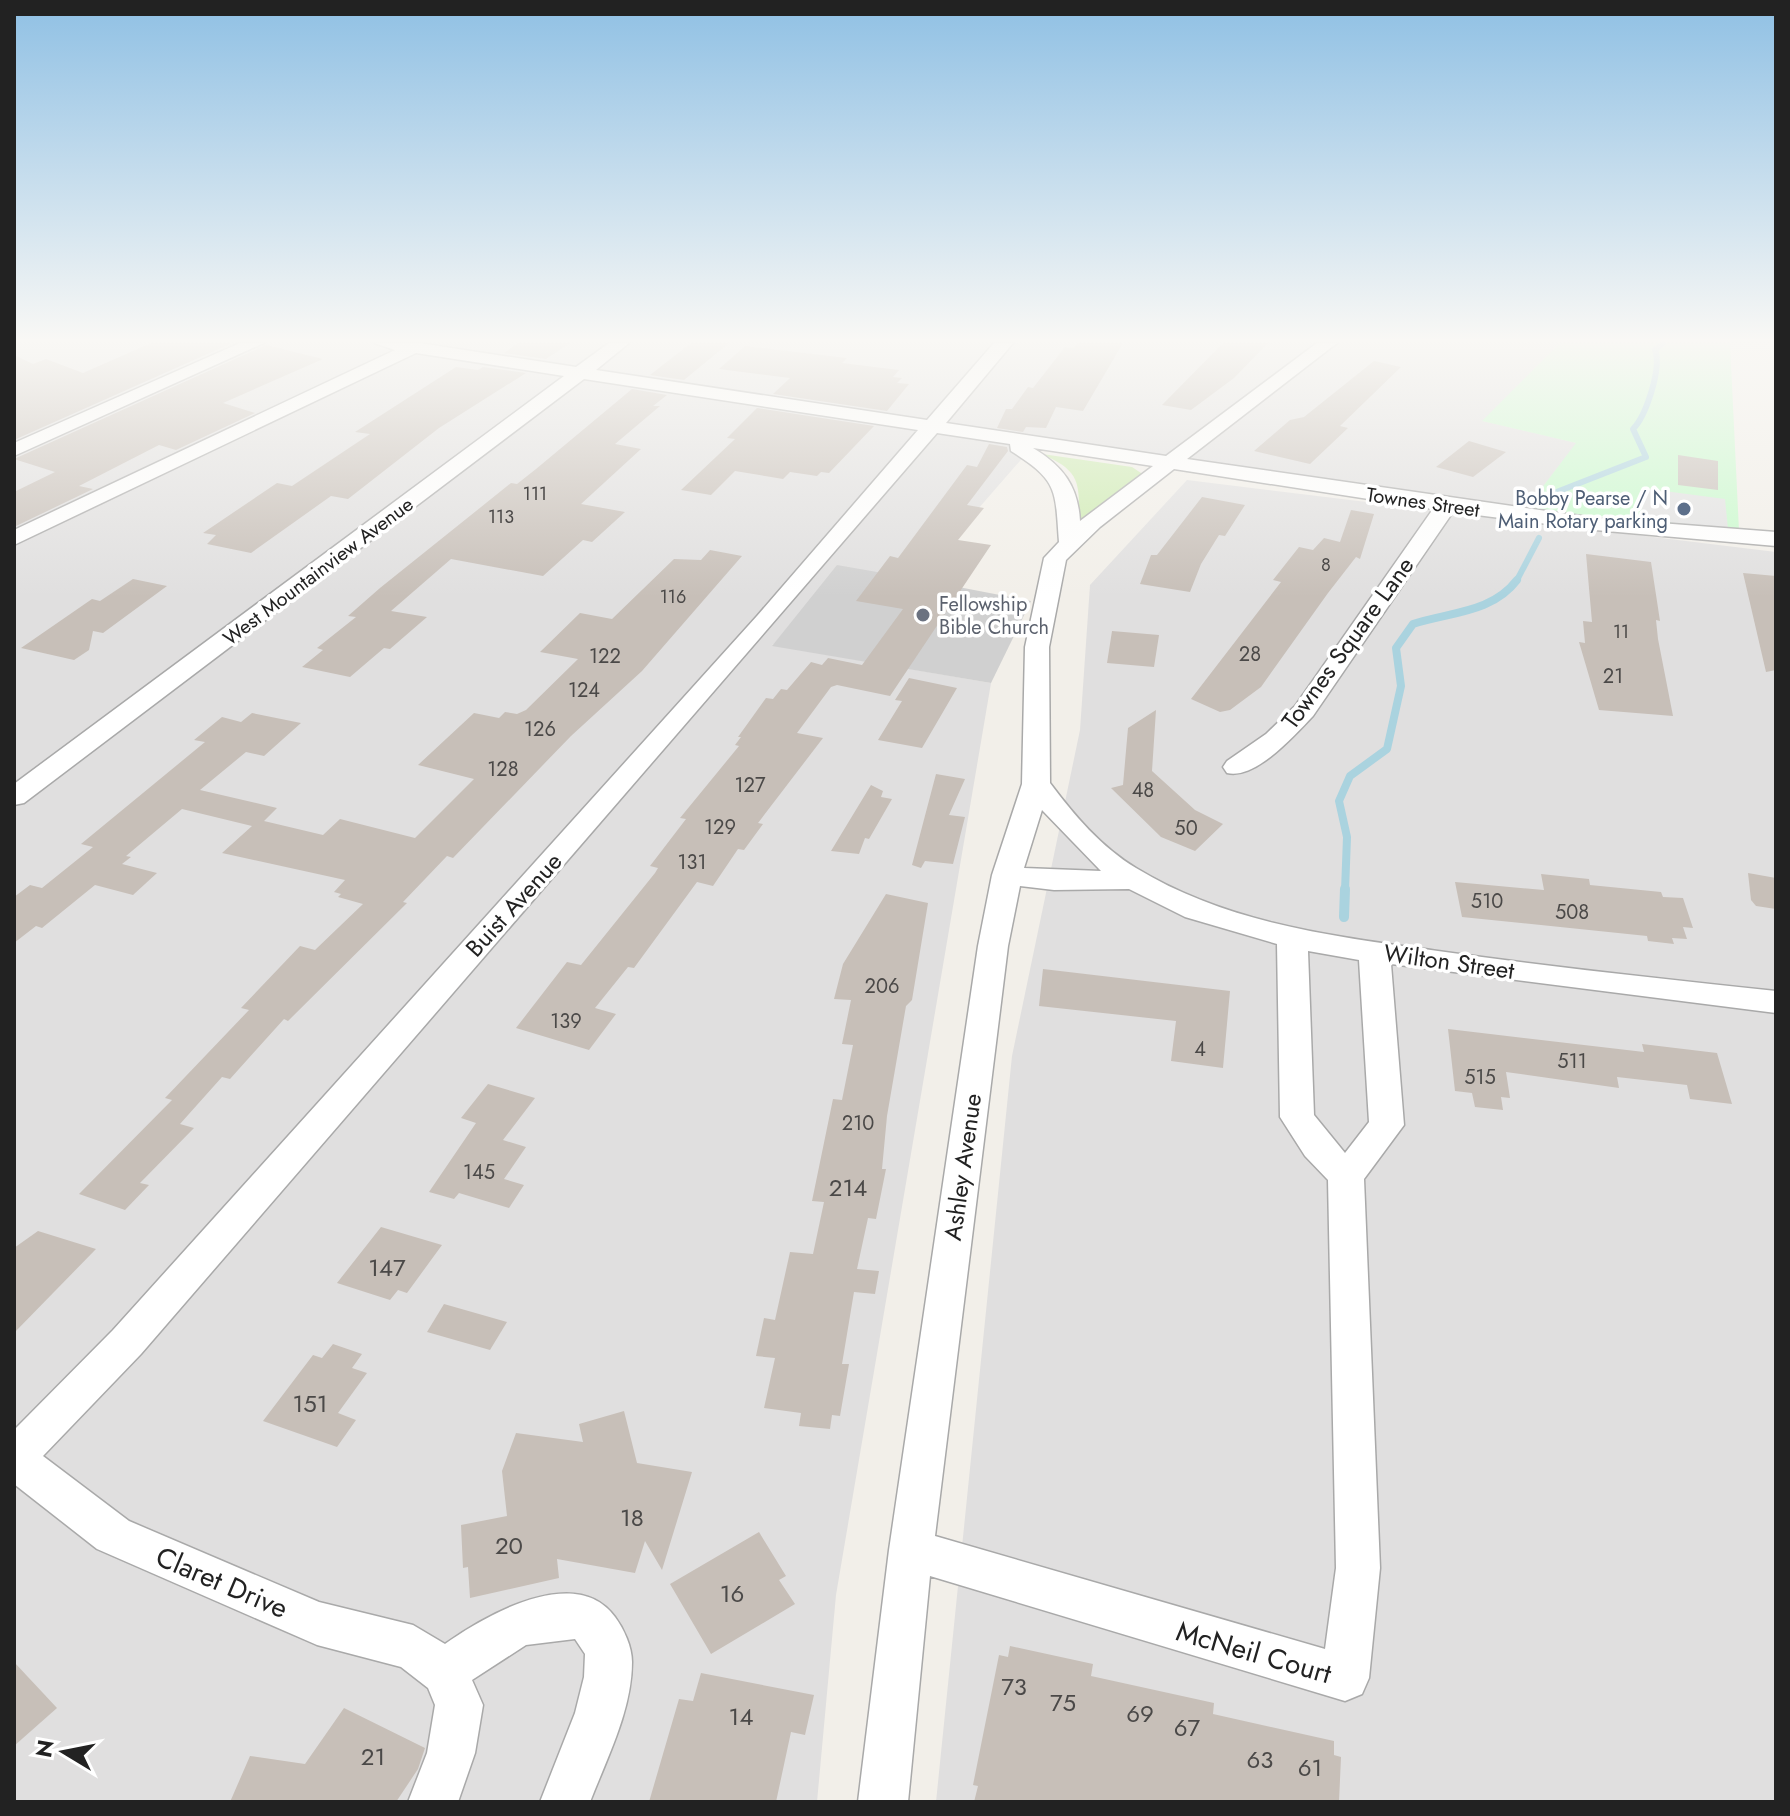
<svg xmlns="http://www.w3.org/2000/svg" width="1790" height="1816" viewBox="0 0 1790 1816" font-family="Jost,sans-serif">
<rect width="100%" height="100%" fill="#f2efe9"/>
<g fill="#e0dfdf">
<polygon points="14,343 1560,343 1483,421 1577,443 1525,510 1039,439 917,579 772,645 991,683 836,1595 817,1802 14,1802"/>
<polygon points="1187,480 1776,552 1776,1802 936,1802 1012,1056 1080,730 1090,585"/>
</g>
<polygon fill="#d0d0d0" points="837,565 917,579 1031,601 991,683 772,646"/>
<path fill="#cdebb0" d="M 1042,454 L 1132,467 L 1144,475 L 1079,524 C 1079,483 1082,472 1042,454 Z"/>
<polygon fill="#c8facc" points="1560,343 1730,343 1739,531 1525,510 1576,443 1482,421"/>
<polygon fill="#e2e2e2" points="1649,489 1725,499 1728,529 1638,519"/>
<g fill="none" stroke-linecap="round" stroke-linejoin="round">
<g stroke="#aad3df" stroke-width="6">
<path d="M 1546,500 L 1549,495 L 1646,457 L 1633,429 C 1646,416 1662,368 1655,350 L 1663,343"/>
<polyline points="1516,582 1539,538"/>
</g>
<path stroke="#aad3df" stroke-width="8" d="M 1345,891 L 1347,837 L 1339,801 L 1350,776 L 1387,749 L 1401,686 L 1396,648 L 1413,624 C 1450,612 1492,613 1517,580"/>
<polyline stroke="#aad3df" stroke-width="10" points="1344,917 1345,889"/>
</g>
<g fill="#c7bfb8">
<polygon points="151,343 232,343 14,440 14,355 33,364 46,359 83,373"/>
<polygon points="518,343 570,343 546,359 504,353"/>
<polygon points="691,343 729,343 684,380 650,375"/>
<polygon points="1077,343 1123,343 1083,411 1056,407 1046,428 1026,427 1023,432 997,428 1006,409 1012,409 1028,387 1033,388 1065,347 1073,348"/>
<polygon points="1223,343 1268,343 1234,378 1191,410 1162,405"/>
<polygon points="266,345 323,359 223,403 255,413 176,450 159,445 79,486 93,489 14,527 14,492 55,472 14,459"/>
<polygon points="745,346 847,358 842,363 899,370 893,377 902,378 897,383 909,384 887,411 773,394 790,378 719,369"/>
<polygon points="1374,361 1401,367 1340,426 1348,428 1310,464 1254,451 1290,420 1304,417"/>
<polygon points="456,367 478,370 483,367 526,373 439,428 348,499 331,496 251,553 207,544 216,535 203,533 277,483 292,486 370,434 355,432"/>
<polygon points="632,389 667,395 653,406 660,406 615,444 641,449 581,504 625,512 592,542 583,540 543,576 451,559 391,611 427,617 390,649 384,648 350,677 302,667 323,650 317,648 356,617 348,616 380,588 511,483 517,484 536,469"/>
<polygon points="757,408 874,426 829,473 821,472 817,476 790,472 783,479 735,471 711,495 681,490 735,439 727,438"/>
<polygon points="1469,441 1506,452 1473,477 1436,467"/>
<polygon points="989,444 1007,447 1008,451 967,505 984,508 958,540 991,545 890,696 837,685 831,687 797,733 823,738 758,823 763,824 744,850 738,849 713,886 697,882 634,968 628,967 595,1008 616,1014 589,1050 516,1028 567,962 581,965 655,873 658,868 650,866 686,819 680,818 739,746 735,745 741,737 738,737 766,698 773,699 781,689 787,690 811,662 822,665 828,658 862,665 903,609 856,601 890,556 898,558 967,465 977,467"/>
<polygon points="1678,455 1718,461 1718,490 1678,485"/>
<polygon points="1202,497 1245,505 1225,536 1219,535 1201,564 1190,592 1140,584 1151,555 1157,555"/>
<polygon points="1351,510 1374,514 1360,559 1356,557 1328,593 1261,687 1230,710 1220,712 1191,699 1281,582 1273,580 1299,547 1313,550 1324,538 1340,542"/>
<polygon points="710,550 742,556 642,671 571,736 453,858 447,856 403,902 407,903 288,1021 284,1019 230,1079 222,1077 180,1124 194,1128 140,1183 149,1185 125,1210 79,1194 172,1100 165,1098 249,1010 241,1008 300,946 315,950 363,904 338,897 341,894 334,892 345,880 222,853 252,826 182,809 126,856 131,857 122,864 157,873 133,895 95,885 42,928 36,926 14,943 14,897 30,885 42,888 93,847 81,844 205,742 194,740 222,717 241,722 252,713 301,723 264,756 246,752 200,790 277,808 264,821 323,835 340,819 415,838 474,779 418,765 474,713 499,718 505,712 517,714 526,710 578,659 540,652 580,613 612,619 674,559 701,560"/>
<polygon points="1586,554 1651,562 1660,621 1656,620 1658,639 1673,716 1599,710 1579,642 1585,643 1583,621 1592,622"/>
<polygon points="1743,573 1776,576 1776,670 1766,672"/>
<polygon points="133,579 167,586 103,633 93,631 89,650 74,660 21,648 92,599 100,601"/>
<polygon points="1112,631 1159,635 1154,667 1107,663"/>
<polygon points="909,678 957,688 922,748 878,740 902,701 895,700"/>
<polygon points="1156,710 1152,771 1195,810 1223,824 1195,851 1161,837 1111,788 1123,785 1128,728"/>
<polygon points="936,774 965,779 949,815 965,817 953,864 925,861 921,868 912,865"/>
<polygon points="871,785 883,791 881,797 892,799 869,839 865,838 859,854 831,851"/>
<polygon points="1748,873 1776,878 1776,909 1756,906 1751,900"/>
<polygon points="1541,874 1589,879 1590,885 1661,892 1663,897 1683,898 1693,928 1683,927 1687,939 1672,938 1674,944 1648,941 1647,936 1462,917 1455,882 1544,890"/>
<polygon points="886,894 928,903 912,1000 906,1006 887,1116 882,1169 886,1169 876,1219 868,1218 857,1269 879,1271 875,1294 854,1292 842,1364 849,1364 840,1416 832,1415 830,1429 799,1426 801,1413 764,1408 775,1358 756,1356 764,1318 775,1320 790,1252 813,1254 824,1202 812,1201 833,1099 842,1100 853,1045 842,1044 851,1000 834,999 843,964"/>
<polygon points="1043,969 1230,991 1223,1068 1171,1061 1176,1021 1039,1006"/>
<polygon points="1448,1029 1644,1052 1642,1044 1717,1053 1732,1104 1690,1099 1687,1085 1617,1077 1619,1088 1506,1072 1510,1098 1501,1097 1503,1110 1475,1107 1472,1093 1455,1091"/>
<polygon points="488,1084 535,1098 503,1140 526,1147 504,1179 524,1185 509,1208 459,1193 454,1199 429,1192 476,1123 461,1118"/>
<polygon points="381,1227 442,1245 407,1293 398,1290 390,1300 337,1283"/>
<polygon points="38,1231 96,1249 14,1333 14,1248"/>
<polygon points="444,1304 507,1322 490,1350 427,1332"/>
<polygon points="333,1344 362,1354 352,1368 367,1373 338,1413 356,1420 337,1447 263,1421 313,1355 322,1358"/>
<polygon points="624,1411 637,1463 692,1472 662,1570 645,1541 635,1573 557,1559 559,1578 470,1598 468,1567 463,1568 461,1525 507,1516 502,1471 516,1433 583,1442 579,1424"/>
<polygon points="759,1532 786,1576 779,1580 795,1604 711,1654 670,1584"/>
<polygon points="1010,1646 1093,1664 1091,1676 1214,1703 1213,1714 1334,1741 1334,1755 1341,1757 1339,1802 974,1802 978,1786 973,1785 999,1655 1008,1657"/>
<polygon points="14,1662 57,1708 14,1746"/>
<polygon points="701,1673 814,1695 805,1735 791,1732 776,1802 649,1802 679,1699 693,1701"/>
<polygon points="344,1708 425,1748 418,1769 396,1802 230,1802 250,1756 305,1764"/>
</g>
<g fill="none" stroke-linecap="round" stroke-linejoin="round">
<defs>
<g id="minor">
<polygon points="240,343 264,343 14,456 14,443"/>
<path d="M 374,343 L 419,343 L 576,367 L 609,343 L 629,343 L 596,370 L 927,420 L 994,343 L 1013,343 L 946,423 L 1166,456 L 1317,343 L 1337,343 L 1187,459 L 1595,518 L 1776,532 L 1776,546 L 1595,530 L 1453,512 L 1313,716 C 1294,736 1255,780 1227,773 L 1223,767 L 1227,761 L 1266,734 L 1295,706 L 1433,509 L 1174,469 L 1100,527 L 1066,560 L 1049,647 L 1050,783 C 1074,815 1101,847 1136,868 C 1228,924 1333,936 1438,951 C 1550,967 1663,979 1776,991 L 1776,1013 L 1391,964 L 1404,1125 L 1364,1179 L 1380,1568 L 1369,1678 L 1362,1694 L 1345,1701 L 930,1576 L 908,1802 L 858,1802 L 889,1550 L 978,946 L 992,875 L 1022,784 L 1025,647 L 1044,558 L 1059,542 C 1055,490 1059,481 1011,451 L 1010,444 L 937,433 L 141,1354 L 43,1456 L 129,1521 L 319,1602 L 413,1625 L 445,1644 C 486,1615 576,1563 615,1617 C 624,1629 632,1647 632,1662 C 632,1710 607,1758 590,1802 L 540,1802 L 575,1713 L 584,1677 L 585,1654 L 575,1639 L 526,1645 L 472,1680 L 483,1705 L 475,1753 L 458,1802 L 408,1802 L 427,1753 L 435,1705 L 428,1688 L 401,1667 L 317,1645 L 97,1549 L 14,1484 L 14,1430 L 113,1330 L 757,616 L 918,430 L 584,379 L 24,803 L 14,805 L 14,784 L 564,376 L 416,353 L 14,545 L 14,530 L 395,350 ZM 1033,448 L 1153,466 L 1080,521 C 1078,486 1063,466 1033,448 ZM 1042,810 L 1101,871 L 1024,868 ZM 1020,886 L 1054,890 L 1129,889 L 1185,917 L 1277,944 L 1280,1117 L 1305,1156 L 1328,1180 L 1336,1568 L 1325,1649 L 935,1536 L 1008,946 ZM 1308,951 L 1359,960 L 1369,1122 L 1345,1153 L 1314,1115 Z"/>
</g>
</defs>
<use href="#minor" stroke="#a9a9a9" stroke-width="3"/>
<use href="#minor" fill="#fff" fill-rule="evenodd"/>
</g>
<linearGradient id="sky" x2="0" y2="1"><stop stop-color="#8fc0e4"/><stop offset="0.57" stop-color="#f9f8f5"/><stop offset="1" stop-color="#f9f8f5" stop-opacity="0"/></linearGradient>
<rect width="1790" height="597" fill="url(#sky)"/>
<circle fill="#5c6f8a" stroke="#fff" stroke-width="3" cx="1684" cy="509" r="8"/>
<circle fill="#6b7280" stroke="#fff" stroke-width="3" cx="923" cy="615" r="8"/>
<g text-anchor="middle" stroke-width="7" stroke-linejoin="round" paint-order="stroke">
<g font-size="18" fill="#4b4948">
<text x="535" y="500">111</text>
<text x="501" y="523">113</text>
<text x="1326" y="571">8</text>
<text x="673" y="603">116</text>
<text x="1621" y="638">11</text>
</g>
<g font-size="20" fill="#4e5e75" stroke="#fff" text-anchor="end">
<text x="1668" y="505">Bobby Pearse / N<tspan x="1668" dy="23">Main Rotary parking</tspan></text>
</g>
<g font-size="20" fill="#222" stroke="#fff">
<text transform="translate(1423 502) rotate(8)" y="7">Townes Street</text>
<text transform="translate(318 571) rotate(-37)" y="7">West Mountainview Avenue</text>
</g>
<g font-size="20" fill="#5b616d" stroke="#fff" text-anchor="start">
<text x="939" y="611">Fellowship<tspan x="939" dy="23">Bible Church</tspan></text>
</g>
<g font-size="20" fill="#4b4948">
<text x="1250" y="661">28</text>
<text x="605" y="663">122</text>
<text x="1613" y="683">21</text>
<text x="584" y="697">124</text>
<text x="540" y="736">126</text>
<text x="503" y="776">128</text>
<text x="750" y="792">127</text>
<text x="1143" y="797">48</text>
<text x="720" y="834">129</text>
<text x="1186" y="835">50</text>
<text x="692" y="869">131</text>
<text x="1487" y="908">510</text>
<text x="1572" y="919">508</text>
<text x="882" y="993">206</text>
<text x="566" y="1028">139</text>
<text x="1200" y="1056">4</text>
<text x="1572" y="1068">511</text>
<text x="1480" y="1084">515</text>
<text x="858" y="1130">210</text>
<text x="479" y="1179">145</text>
</g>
<g font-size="24" fill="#222" stroke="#fff">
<text transform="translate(1348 643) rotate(-54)" y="8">Townes Square Lane</text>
<text transform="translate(514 905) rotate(-48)" y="8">Buist Avenue</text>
<text transform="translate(1449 962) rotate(8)" y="8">Wilton Street</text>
<text transform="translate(963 1167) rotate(-82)" y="8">Ashley Avenue</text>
</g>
<g font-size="24" fill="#4b4948">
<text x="848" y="1196">214</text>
<text x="387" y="1276">147</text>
<text x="310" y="1412">151</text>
<text x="632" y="1526">18</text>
<text x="509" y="1554">20</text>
<text x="732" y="1602">16</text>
<text x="1014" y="1695">73</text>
<text x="1063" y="1711">75</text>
<text x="1140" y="1722">69</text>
<text x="741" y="1725">14</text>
<text x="1187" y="1736">67</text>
<text x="373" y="1765">21</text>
<text x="1260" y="1768">63</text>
<text x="1310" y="1776">61</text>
</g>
<g font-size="28" fill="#222" stroke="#fff">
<text transform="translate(222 1582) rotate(23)" y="10">Claret Drive</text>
<text transform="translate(1254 1652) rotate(16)" y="10">McNeil Court</text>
</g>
</g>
<rect width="1790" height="1816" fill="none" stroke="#222222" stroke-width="32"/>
<g transform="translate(64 1752) rotate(280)" stroke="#ffffff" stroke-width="6" paint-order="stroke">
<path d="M0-6L14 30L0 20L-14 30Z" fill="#222222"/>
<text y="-12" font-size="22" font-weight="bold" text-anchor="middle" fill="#222222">N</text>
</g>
</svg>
